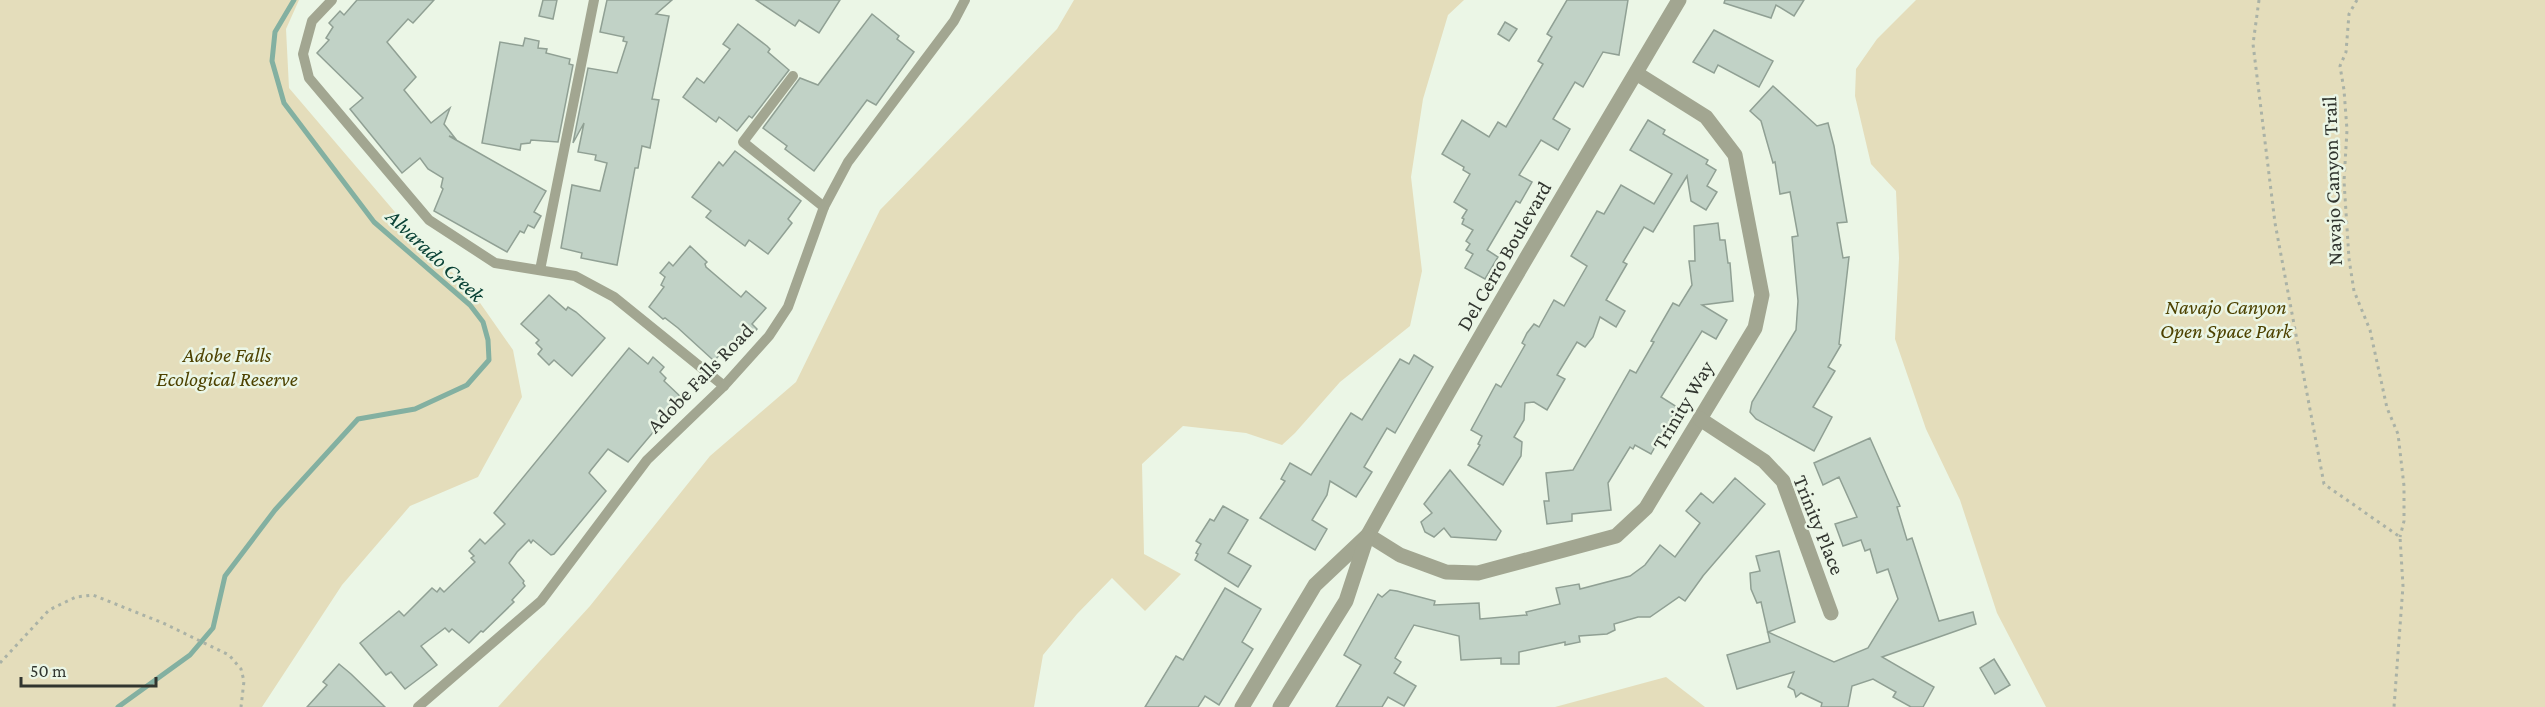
<svg xmlns="http://www.w3.org/2000/svg" width="2545" height="707" viewBox="0 0 2545 707" font-family="'Crimson Pro',serif">
<rect width="100%" height="100%" fill="#ebf6e6"/>
<g fill="#e4ddbb">
<polygon points="0,0 299,0 286,29 289,88 424,246 471,290 513,350 522,397 478,477 410,506 342,585 262,707 0,707"/>
<polygon points="1074,0 1464,0 1448,15 1423,99 1411,177 1422,271 1410,326 1340,382 1295,433 1282,445 1246,433 1183,426 1142,464 1144,554 1181,574 1145,611 1112,578 1077,614 1043,655 1034,707 498,707 590,606 710,456 796,382 880,210 1057,29"/>
<polygon points="1916,0 2545,0 2545,707 2046,707 1997,613 1960,500 1926,429 1895,339 1899,258 1896,191 1871,164 1855,96 1856,69 1877,39"/>
<polygon points="1666,677 1705,707 1555,707"/>
</g>
<g fill="none" stroke-linecap="round" stroke-linejoin="round">
<polyline stroke="#83b0a1" stroke-width="5" points="118,707 190,655 213,628 225,576 275,510 358,419 415,409 467,385 489,360 488,340 483,322 470,305 374,222 284,103 272,61 275,32 294,0"/>
</g>
<g fill="#c1d2c6" stroke="#90a094" stroke-width="1.5">
<polygon points="357,0 434,0 413,23 408,19 387,42 416,77 404,90 431,123 450,108 444,124 455,138 449,136 546,191 534,212 541,216 534,228 528,225 524,233 520,231 507,252 434,211 443,189 441,187 443,178 428,169 420,158 402,173 350,109 363,98 317,53 329,40 326,38 333,27 329,23 340,11 344,15"/>
<polygon points="543,0 557,0 553,19 539,16"/>
<polygon points="607,0 672,0 656,14 669,16 652,99 659,100 650,148 642,146 638,168 635,168 617,265 581,258 582,253 561,248 572,185 600,191 607,163 595,160 596,155 578,152 584,123 573,143 588,68 617,73 627,42 623,41 624,37 600,32"/>
<polygon points="756,0 840,0 819,33 799,20 795,26"/>
<polygon points="1567,0 1628,0 1619,55 1603,52 1583,87 1575,82 1553,119 1570,129 1558,150 1541,140 1519,175 1532,182 1520,203 1516,201 1487,250 1498,257 1485,279 1465,268 1473,254 1466,250 1470,244 1466,241 1473,230 1462,224 1464,219 1462,218 1467,210 1454,202 1470,174 1463,170 1464,167 1442,154 1462,120 1489,137 1498,122 1506,127 1543,64 1538,61 1552,37 1547,34"/>
<polygon points="1725,0 1804,0 1794,16 1776,5 1771,18 1724,3"/>
<polygon points="872,14 899,36 897,39 914,52 876,105 867,100 814,171 785,149 787,146 763,128 800,78 818,85"/>
<polygon points="1505,22 1517,29 1509,41 1498,34"/>
<polygon points="738,24 767,46 770,49 768,52 789,70 752,118 749,116 737,131 719,117 716,122 683,97 697,78 704,83 730,49 723,44"/>
<polygon points="1714,30 1773,61 1759,87 1718,65 1714,73 1693,62"/>
<polygon points="525,38 539,41 538,48 547,49 546,53 570,59 569,64 573,65 558,142 531,140 530,143 521,144 520,150 482,143 500,42 523,46"/>
<polygon points="1773,86 1817,126 1828,123 1834,146 1847,222 1837,223 1843,258 1849,257 1839,344 1841,345 1828,367 1835,371 1813,407 1832,417 1814,451 1756,419 1750,412 1752,402 1796,330 1798,301 1792,237 1798,236 1790,192 1780,194 1775,162 1773,163 1761,121 1750,111"/>
<polygon points="1648,120 1665,130 1663,134 1708,160 1706,164 1716,170 1707,186 1717,192 1706,210 1691,201 1687,176 1653,232 1644,227 1623,262 1627,264 1606,300 1625,311 1616,327 1600,317 1593,337 1585,347 1577,342 1557,375 1565,379 1547,410 1534,402 1525,403 1524,420 1514,437 1522,442 1521,456 1503,485 1468,465 1480,445 1478,444 1482,436 1471,430 1496,384 1501,387 1525,345 1522,343 1527,333 1534,324 1539,327 1554,300 1564,306 1587,266 1571,256 1597,211 1604,214 1621,185 1654,204 1672,174 1630,150"/>
<polygon points="735,151 801,201 788,219 792,223 768,254 749,240 745,246 706,217 711,211 692,197 719,162 723,166"/>
<polygon points="1718,223 1720,240 1725,240 1728,263 1730,263 1733,301 1702,305 1727,320 1716,339 1702,331 1661,397 1677,407 1661,436 1651,454 1635,445 1633,449 1630,447 1608,483 1611,510 1572,514 1572,521 1547,524 1544,501 1549,501 1546,473 1573,470 1630,370 1636,373 1654,342 1651,341 1673,303 1679,306 1692,285 1689,261 1695,261 1694,226"/>
<polygon points="690,246 707,262 705,264 706,267 741,297 746,291 766,308 752,324 757,329 745,343 743,341 736,349 720,354 716,359 713,360 678,328 665,318 663,319 649,307 664,287 661,285 665,277 660,273 669,262 673,266"/>
<polygon points="549,295 566,310 568,307 576,312 605,338 572,376 554,360 549,365 538,354 542,349 536,343 539,340 521,324"/>
<polygon points="629,348 648,364 653,357 664,367 660,372 666,378 664,381 682,398 628,462 608,449 591,470 589,473 606,491 554,554 551,555 533,540 531,543 529,540 517,552 509,563 524,581 523,583 525,586 512,600 514,602 483,632 481,631 469,643 452,629 449,632 445,628 421,646 437,665 405,689 391,672 386,675 360,643 399,611 404,616 432,588 437,592 440,588 444,592 475,562 471,558 474,556 469,551 480,539 485,544 505,524 494,513"/>
<polygon points="1414,355 1433,367 1395,433 1387,428 1364,467 1372,472 1356,497 1330,481 1327,495 1312,520 1327,529 1315,550 1260,518 1285,481 1281,479 1290,463 1311,475 1351,413 1362,420 1400,359 1409,364"/>
<polygon points="1870,438 1900,506 1897,507 1907,540 1912,538 1939,621 1973,612 1976,624 1882,657 1934,687 1923,707 1911,707 1893,697 1896,692 1873,679 1852,686 1848,707 1821,707 1822,703 1801,693 1796,697 1794,690 1788,687 1794,672 1737,689 1727,655 1770,642 1761,602 1757,603 1751,589 1750,573 1760,571 1756,556 1779,551 1795,622 1768,632 1834,662 1868,648 1898,599 1888,569 1877,573 1870,549 1865,551 1861,540 1843,546 1835,524 1857,517 1839,477 1823,485 1814,463"/>
<polygon points="1450,470 1501,531 1496,540 1451,537 1444,528 1434,537 1425,532 1421,522 1432,513 1424,504"/>
<polygon points="1735,478 1765,504 1702,577 1703,576 1685,601 1679,597 1650,617 1638,617 1614,624 1615,630 1607,634 1579,636 1580,642 1565,645 1565,642 1519,652 1519,664 1501,664 1501,658 1461,660 1459,636 1414,625 1395,658 1401,662 1394,673 1416,686 1404,706 1388,697 1382,707 1336,707 1361,665 1344,655 1378,594 1382,597 1390,590 1397,591 1435,601 1434,605 1479,603 1480,619 1527,615 1526,612 1560,604 1556,588 1579,584 1580,589 1630,576 1645,565 1660,545 1675,557 1700,523 1686,511 1701,493 1713,503"/>
<polygon points="1223,506 1248,520 1228,553 1251,566 1238,587 1195,560 1198,554 1196,553 1201,544 1196,541 1210,519 1214,521"/>
<polygon points="1225,588 1261,609 1242,642 1253,649 1219,705 1205,696 1198,707 1145,707 1176,656 1183,660"/>
<polygon points="1994,659 2010,685 1995,694 1980,668"/>
<polygon points="339,664 351,674 385,707 307,707 327,685 323,682"/>
</g>
<g fill="none" stroke-linecap="round" stroke-linejoin="round">
<g stroke="#aab2a6" stroke-width="3" stroke-dasharray="3 4.5" stroke-linecap="butt">
<polyline points="2259,0 2253,44 2275,223 2324,484 2400,537 2403,586 2394,707"/>
<polyline points="2357,0 2349,14 2346,52 2340,66 2344,90 2347,130 2344,181 2349,259 2354,291 2370,330 2387,408 2398,434 2404,486 2404,521 2400,537"/>
<polyline points="0,663 49,610 76,597 93,595 163,623 229,655 241,669 244,681 241,707"/>
</g>
<g stroke="#a2a691" stroke-width="10">
<polyline points="332,0 312,21 303,54 309,78 429,220 495,263 575,276 614,297 724,386"/>
<polyline points="793,76 743,142 824,207"/>
<polyline points="540,270 594,0"/>
<polyline points="418,707 541,601 647,460 724,386 769,336 788,307 824,207 848,162 954,21 965,0"/>
</g>
<g stroke="#a2a691" stroke-width="15">
<path d="M 1636,73 L 1706,117 L 1735,155 L 1762,295 L 1755,328 L 1646,508 L 1616,536 L 1478,573 L 1446,572 L 1400,555 L 1368,535 C 1468,354 1574,177 1679,0"/>
<polyline points="1700,419 1764,461 1783,481 1831,613"/>
</g>
<g stroke="#a2a691" stroke-width="15">
<polyline points="1242,707 1315,585 1368,535"/>
<polyline points="1280,707 1346,601 1367,537"/>
</g>
</g>
<g text-anchor="middle" stroke-width="5" stroke-linejoin="round" paint-order="stroke">
<g font-size="21" fill="#31352f" stroke="#ebf6e6">
<text transform="translate(2332 181) rotate(-92)" y="7">Navajo Canyon Trail</text>
<text transform="translate(1504 256) rotate(-60)" y="7">Del Cerro Boulevard</text>
<text transform="translate(700 378) rotate(-46)" y="7">Adobe Falls Road</text>
<text transform="translate(1683 405) rotate(-59)" y="7">Trinity Way</text>
<text transform="translate(1819 525) rotate(68)" y="7">Trinity Place</text>
</g>
<g font-size="21" font-style="italic" fill="#4d4200" stroke="#ebf6e6">
<text x="2226" y="314">Navajo Canyon<tspan x="2226" dy="24">Open Space Park</tspan></text>
<text x="227" y="362">Adobe Falls<tspan x="227" dy="24">Ecological Reserve</tspan></text>
</g>
<g font-size="22" font-style="italic" fill="#094135" stroke="#ebf6e6">
<text transform="translate(436 255) rotate(43)" y="8">Alvarado Creek</text>
</g>
</g>
<path d="M21 677v9h135v-9" fill="none" stroke="#31352f" stroke-width="3"/>
<text x="30" y="677" font-size="18" fill="#31352f" stroke="#ebf6e6" stroke-width="4.5" paint-order="stroke">50 m</text>
</svg>
